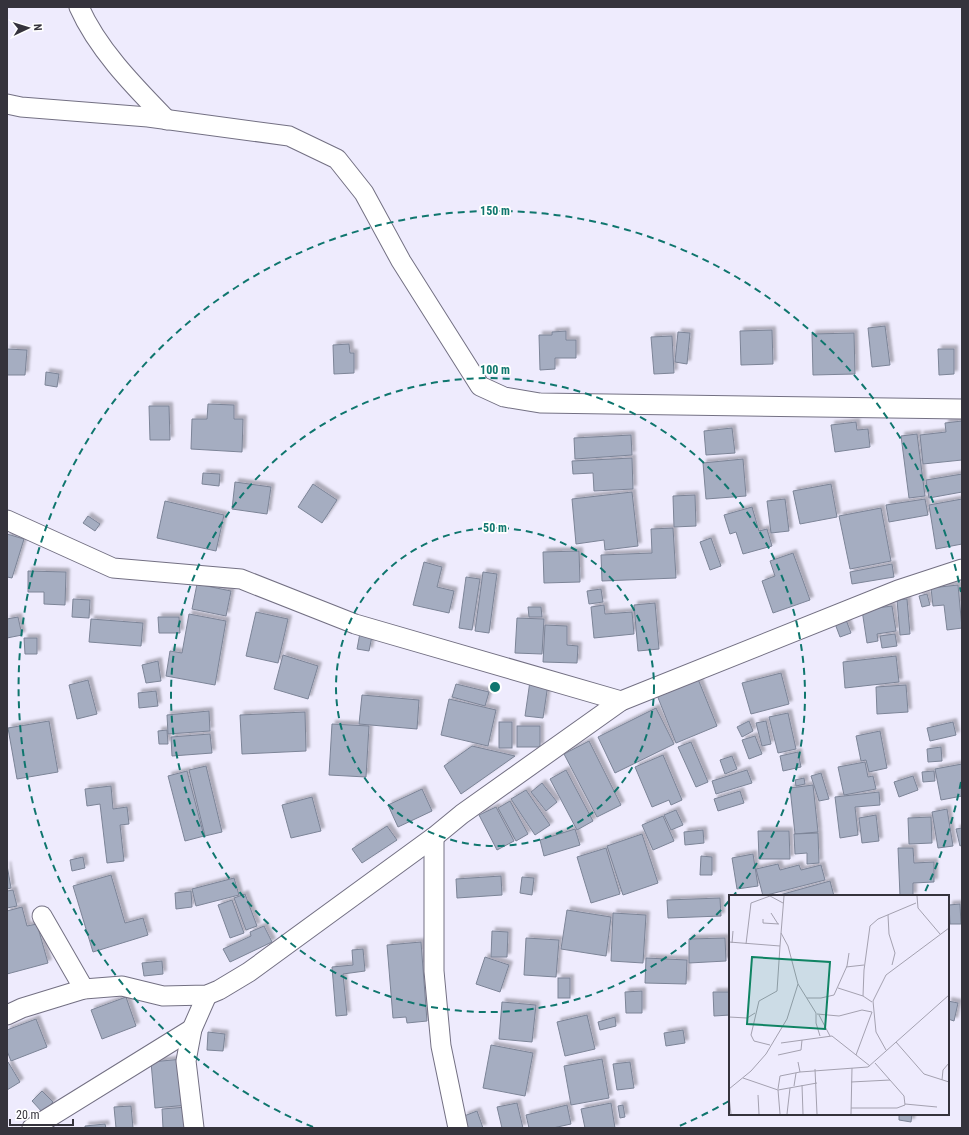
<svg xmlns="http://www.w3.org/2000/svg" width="969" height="1135" viewBox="0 0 969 1135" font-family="'Roboto Condensed',sans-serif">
<defs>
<filter id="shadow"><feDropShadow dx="3.5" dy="-3.5" stdDeviation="1" flood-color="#0004"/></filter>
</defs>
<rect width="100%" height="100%" fill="#eeebfd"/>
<g fill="#a5adc1" stroke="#7c8497" filter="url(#shadow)">
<polygon points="885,326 890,365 872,367 868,328"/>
<polygon points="772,330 773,364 741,365 740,331"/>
<polygon points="566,331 566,340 576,340 576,358 555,358 555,369 540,370 539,335 552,335 552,332"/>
<polygon points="678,332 690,333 687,364 675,362"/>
<polygon points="854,333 855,374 813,375 812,334"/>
<polygon points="672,336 674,373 654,374 651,337"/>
<polygon points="349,344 350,353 354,353 354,373 334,374 333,345"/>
<polygon points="7,349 27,350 25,375 7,375"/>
<polygon points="938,349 954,349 954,374 939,375"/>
<polygon points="46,372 59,374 57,387 45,385"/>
<polygon points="208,404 234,405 234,419 243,419 242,452 191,449 192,419 207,419"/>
<polygon points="149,406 169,406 170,440 150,440"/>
<polygon points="962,421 962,460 923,464 920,435 946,432 945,423"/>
<polygon points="856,422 857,430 868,429 870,447 835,452 831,425"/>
<polygon points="732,428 735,453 706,455 704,431"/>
<polygon points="917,434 925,496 909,498 901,436"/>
<polygon points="631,435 632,455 575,459 574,438"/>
<polygon points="632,458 633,489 594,491 593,473 573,474 572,461"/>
<polygon points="743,459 746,496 706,499 703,463"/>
<polygon points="203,473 220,474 219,486 202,484"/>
<polygon points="962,474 962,492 929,498 926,480"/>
<polygon points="235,482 271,487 267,514 232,509"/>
<polygon points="313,484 337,500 322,523 298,507"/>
<polygon points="831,484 837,517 800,524 793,491"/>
<polygon points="632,492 638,546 605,550 604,540 576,544 572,499"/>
<polygon points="695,495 696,526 674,527 673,496"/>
<polygon points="785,499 789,531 771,533 767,501"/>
<polygon points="925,499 928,515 889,522 886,505"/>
<polygon points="962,499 962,544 936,549 929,505"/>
<polygon points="165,501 224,515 216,551 157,538"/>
<polygon points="752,507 759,531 767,529 772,546 743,554 736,532 730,534 724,515"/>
<polygon points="881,508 891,561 850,569 839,516"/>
<polygon points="88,516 100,524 95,531 83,523"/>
<polygon points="673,528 676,578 602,581 601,555 652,553 651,529"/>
<polygon points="7,534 24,539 12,578 7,577"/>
<polygon points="711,538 721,566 710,570 700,542"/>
<polygon points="579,551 580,582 544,583 543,552"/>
<polygon points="793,553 810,600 773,613 762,581 775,576 770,561"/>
<polygon points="424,562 442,567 437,587 454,591 449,613 413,605"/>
<polygon points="892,564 894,577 852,584 850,572"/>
<polygon points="28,571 66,572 65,605 44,604 44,592 28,592"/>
<polygon points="483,572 497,574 489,633 475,631"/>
<polygon points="466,577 480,579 472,630 459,628"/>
<polygon points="197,584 231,591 226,616 192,609"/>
<polygon points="958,585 962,628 947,630 944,605 933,606 931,588"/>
<polygon points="601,589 603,602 589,604 587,591"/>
<polygon points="927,594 930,605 922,607 919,596"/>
<polygon points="73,599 90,600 89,618 72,617"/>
<polygon points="907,599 910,634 900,635 897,600"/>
<polygon points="655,603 659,649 638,651 634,605"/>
<polygon points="604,605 605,614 632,612 634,634 594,638 591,607"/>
<polygon points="892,606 896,631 877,634 878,641 867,643 862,610"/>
<polygon points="528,607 541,607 542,617 529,617"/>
<polygon points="256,612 288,619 278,663 246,656"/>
<polygon points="189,614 226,621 215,685 166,676 170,651 182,653"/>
<polygon points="18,617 22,635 7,638 7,619"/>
<polygon points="158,617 179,617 180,633 159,633"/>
<polygon points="845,617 851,633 840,637 834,621"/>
<polygon points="517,618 544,619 542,654 515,653"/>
<polygon points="91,619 143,623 141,646 89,642"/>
<polygon points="545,625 567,626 567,645 578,646 577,663 543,662"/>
<polygon points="360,633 372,636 369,651 357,649"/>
<polygon points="895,634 897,646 882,648 880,636"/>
<polygon points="24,638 37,638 37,654 25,654"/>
<polygon points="283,655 318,666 308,699 274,689"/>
<polygon points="896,656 899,682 845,688 843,662"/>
<polygon points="158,661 161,681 146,683 142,665"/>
<polygon points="781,673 789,704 751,714 742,683"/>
<polygon points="698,679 717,726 676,743 655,690"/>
<polygon points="88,680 97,714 77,719 69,685"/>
<polygon points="530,681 548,684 543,718 525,716"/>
<polygon points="456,684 489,692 485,706 452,697"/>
<polygon points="906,685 908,712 877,714 876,687"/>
<polygon points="156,691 158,706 139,708 138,693"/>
<polygon points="362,695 419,700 417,729 359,724"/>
<polygon points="449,699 496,710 488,746 441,735"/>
<polygon points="656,708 674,744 615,773 598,737"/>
<polygon points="209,711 210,731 168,734 167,715"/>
<polygon points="305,712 306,751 242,754 240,715"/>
<polygon points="788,713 796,749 778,753 769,717"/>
<polygon points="49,721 58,772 17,779 8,728"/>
<polygon points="749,721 753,731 742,737 737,727"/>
<polygon points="766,721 771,744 762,746 756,723"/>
<rect x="499" y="722" width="13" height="26"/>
<polygon points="953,722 956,735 930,741 927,728"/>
<polygon points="332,724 369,726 366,777 329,775"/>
<rect x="517" y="726" width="23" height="21"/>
<polygon points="167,730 168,744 159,744 158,731"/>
<polygon points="880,731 887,768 869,772 866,760 861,761 856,736"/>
<polygon points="210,734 212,753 172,756 171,737"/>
<polygon points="755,736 762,754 749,759 742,740"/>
<polygon points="589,741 621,805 597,817 564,754"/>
<polygon points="691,742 708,782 696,787 678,747"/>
<polygon points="472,746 515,756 461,794 444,766"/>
<polygon points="941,747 942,761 928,762 927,749"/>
<polygon points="798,752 801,767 783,771 780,756"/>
<polygon points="663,755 682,800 671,805 669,800 652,807 635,767"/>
<polygon points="732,756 737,769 725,774 720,760"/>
<polygon points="865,762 868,777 873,776 876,789 844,795 838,767"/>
<polygon points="962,764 962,796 941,800 935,769"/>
<polygon points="206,766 222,832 205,836 189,770"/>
<polygon points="566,770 593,821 577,830 550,779"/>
<polygon points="747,770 752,783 716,794 712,781"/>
<polygon points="187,771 204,836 185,841 168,776"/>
<polygon points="934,771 935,781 923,782 922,772"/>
<polygon points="821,773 829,799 819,801 811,776"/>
<polygon points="913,776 918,790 899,797 894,782"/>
<polygon points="804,778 805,784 796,786 795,780"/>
<polygon points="542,783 557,802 546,811 531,792"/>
<polygon points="813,785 818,832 795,834 790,788"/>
<polygon points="111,786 113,809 127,807 129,824 120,825 124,861 107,863 100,804 87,806 85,789"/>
<polygon points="422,789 432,811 398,827 388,805"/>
<polygon points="526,790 550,825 535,835 511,799"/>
<polygon points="740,791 744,803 718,811 714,799"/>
<polygon points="879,792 880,805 855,807 858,835 840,838 835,797"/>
<polygon points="312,797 321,831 291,838 282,805"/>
<polygon points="510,801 528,834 516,841 498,808"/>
<polygon points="496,807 514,841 497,850 479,815"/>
<polygon points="947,809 953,846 938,848 932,812"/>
<polygon points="676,810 683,825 671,830 664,815"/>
<polygon points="876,815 879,841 862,843 859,818"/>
<polygon points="663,816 674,841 653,850 642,825"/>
<polygon points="931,817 932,843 909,844 908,818"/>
<polygon points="387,826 397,840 362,863 352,849"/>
<polygon points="962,828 962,845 960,846 956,829"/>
<polygon points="575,829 580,845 544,856 540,840"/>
<polygon points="703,830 704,843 685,845 684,832"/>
<polygon points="758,831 789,831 790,859 759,859"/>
<polygon points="818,833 819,863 807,864 807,853 795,854 794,834"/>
<polygon points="642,834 658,883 623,895 607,846"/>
<polygon points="606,848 620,894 591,903 577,857"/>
<polygon points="898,848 913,848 914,863 934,862 934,882 913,883 913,896 900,896"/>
<polygon points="753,854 758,886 737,889 732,858"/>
<polygon points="701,856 712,857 712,875 700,875"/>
<polygon points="83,857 85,868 72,871 70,860"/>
<polygon points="778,864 780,870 799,865 801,870 821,865 825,880 763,896 756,869"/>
<polygon points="7,865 11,888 7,889"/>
<polygon points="111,875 125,923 143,918 148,935 93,952 73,886"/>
<polygon points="501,876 502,895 457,898 456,879"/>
<polygon points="522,877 534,878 532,895 520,893"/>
<polygon points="234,878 239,895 196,906 192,889"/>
<polygon points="830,881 834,896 776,896"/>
<polygon points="13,890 17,906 7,908 7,891"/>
<polygon points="191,891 192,907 176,909 175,893"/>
<polygon points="245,894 257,926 246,930 234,898"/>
<polygon points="720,898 721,916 668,918 667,900"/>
<polygon points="232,900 244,933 230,938 218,905"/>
<polygon points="960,904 961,924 950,924 949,905"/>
<polygon points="22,907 27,926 37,924 48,963 7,974 7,911"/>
<polygon points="567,910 611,917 606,956 561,949"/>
<polygon points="613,913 646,915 643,963 611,961"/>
<polygon points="264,926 272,942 230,962 223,949 251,936 250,932"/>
<polygon points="492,931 508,932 507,957 491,957"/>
<polygon points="526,938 559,940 556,977 524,975"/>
<polygon points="725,938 726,961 689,963 689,939"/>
<polygon points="421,942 427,1021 407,1023 406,1017 393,1018 387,945"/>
<polygon points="363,949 365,971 343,974 347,1015 336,1016 332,967 353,965 352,950"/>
<polygon points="485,957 509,965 500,992 476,984"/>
<polygon points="646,958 687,960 686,984 645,983"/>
<polygon points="162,961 163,974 144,976 142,963"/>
<rect x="558" y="978" width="12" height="20"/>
<polygon points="642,991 642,1013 626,1013 625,992"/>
<polygon points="713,992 730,992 730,1015 714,1016"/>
<polygon points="126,997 136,1026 102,1039 91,1010"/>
<polygon points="948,1001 958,1003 954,1021 948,1019"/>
<polygon points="502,1002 536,1005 532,1042 499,1039"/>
<polygon points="587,1015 595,1049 565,1056 557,1022"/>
<polygon points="615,1017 616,1026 600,1030 598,1022"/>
<polygon points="36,1019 47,1047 11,1061 7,1051 7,1030"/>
<polygon points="683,1030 685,1043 666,1046 664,1033"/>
<polygon points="208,1032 225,1034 223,1051 207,1050"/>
<polygon points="491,1045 533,1053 525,1096 483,1088"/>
<polygon points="183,1059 188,1105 155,1108 151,1062"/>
<polygon points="602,1059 609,1098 571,1105 564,1066"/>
<polygon points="8,1062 20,1082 7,1090 7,1063"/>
<polygon points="630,1062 634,1088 617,1090 613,1064"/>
<polygon points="42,1091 53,1102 43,1113 32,1101"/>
<polygon points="517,1103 523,1128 502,1128 497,1107"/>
<polygon points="611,1103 615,1128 585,1128 581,1109"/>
<polygon points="567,1105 571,1124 553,1128 529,1128 526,1115"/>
<polygon points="623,1105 625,1117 620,1118 618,1106"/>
<polygon points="131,1106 133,1128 116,1128 114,1107"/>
<polygon points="187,1107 189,1128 163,1128 162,1109"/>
<polygon points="477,1111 483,1128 468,1128 464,1116"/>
<polygon points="899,1114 912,1114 911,1122 899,1120"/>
<polygon points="105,1124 106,1128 85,1128 85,1126"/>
</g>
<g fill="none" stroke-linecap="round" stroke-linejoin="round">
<defs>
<g id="street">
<path d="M 79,7 C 98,50 135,87 167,120"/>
<polyline points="7,104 21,107 148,117 289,136 337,159 364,193 401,261 480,386 504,397 540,403 962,409"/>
<polyline points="7,520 113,568 241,579 355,624 621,701"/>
<polyline points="434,837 434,971 441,1046 458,1128"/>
<polyline points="42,916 84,989"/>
<polyline points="7,1015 22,1008 84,989 122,986 163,996 207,995 219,990 249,972 434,837 462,814 621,701 898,590 962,569"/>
<polyline points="32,1128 192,1029"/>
<polyline points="194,1128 186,1061 192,1029 207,995"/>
</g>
</defs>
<use href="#street" stroke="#737083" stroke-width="21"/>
<use href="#street" stroke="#fff" stroke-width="19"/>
</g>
<g fill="none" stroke="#0f766e" stroke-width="2" stroke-dasharray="7 5">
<circle cx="495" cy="687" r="159"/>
<path d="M729 901A317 317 0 1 1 734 895"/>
<path d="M961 782A476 476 0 0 1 923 896M729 1101A476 476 0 0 1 677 1127M313 1127A476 476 0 1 1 961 592"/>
</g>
<g transform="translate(729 895)">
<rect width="220" height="220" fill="#eeebfd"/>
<path fill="none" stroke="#a4a1b0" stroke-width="1" d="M 41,1 L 54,8M 188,1 L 189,13 L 211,39M 42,18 L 49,29M 159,20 L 160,39 L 166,58 L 163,70M 34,24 L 34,28 L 50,29M 52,38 L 59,51 L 69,89 L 87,118 L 87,128 L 91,141M 0,47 L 51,51 L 55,1M 3,48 L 4,36M 17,49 L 22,8 L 41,1M 117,72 L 135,70M 109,93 L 134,101 L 143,107M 134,101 L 135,75 L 141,31 L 149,24 L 187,8M 78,103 L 92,103 L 105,100 L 118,71 L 120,58M 88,119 L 110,121 L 133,115 L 143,117 L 127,160M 90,120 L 101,141M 0,122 L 18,123 L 26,118M 167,147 L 195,179 L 220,187M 52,148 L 103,141 L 141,171M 41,150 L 25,146 L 22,140 L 30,106 L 48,96 L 51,51M 157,155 L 147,137 L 144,106 L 157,80 L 220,33M 49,160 L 72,155 L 73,145M 69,167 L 71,177 L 139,172 L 220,100M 86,174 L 88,219M 14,183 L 49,195 L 88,188M 213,185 L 214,175 L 220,168M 122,187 L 161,185M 73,190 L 74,219M 65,191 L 67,178M 0,194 L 22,176 L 37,159 L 58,124 L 69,89M 49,194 L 51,181 L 71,177M 49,195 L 51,219M 29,200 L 30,219M 0,202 L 2,219M 176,209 L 208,212M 122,213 L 168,213 L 176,210 L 175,201 L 146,168M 58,219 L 61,193M 122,219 L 123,173"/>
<path fill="#0f8463" fill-opacity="0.15" stroke="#0f8463" stroke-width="2" d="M 23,62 L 101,67 L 96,134 L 18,129 Z"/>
<rect width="220" height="220" fill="none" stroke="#35333c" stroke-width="2"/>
</g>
<circle cx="495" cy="687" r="6" fill="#0f766e" stroke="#fff" stroke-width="2"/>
<g font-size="12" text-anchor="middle" font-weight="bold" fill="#0f766e" stroke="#fff" stroke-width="3.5" stroke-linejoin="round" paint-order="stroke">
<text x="495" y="215">150 m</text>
<text x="495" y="374">100 m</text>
<text x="495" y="532">50 m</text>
</g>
<rect width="969" height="1135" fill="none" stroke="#35333c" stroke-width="16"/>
<g transform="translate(28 28) rotate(86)" stroke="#ffffff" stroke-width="3" paint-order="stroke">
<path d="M0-3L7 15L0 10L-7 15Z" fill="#35333c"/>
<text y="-6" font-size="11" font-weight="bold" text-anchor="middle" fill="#35333c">N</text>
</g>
<path d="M10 1119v6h63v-6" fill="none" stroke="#35333c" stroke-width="2"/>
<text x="16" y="1119" font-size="12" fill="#35333c" stroke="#ffffff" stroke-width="3" paint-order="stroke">20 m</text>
</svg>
